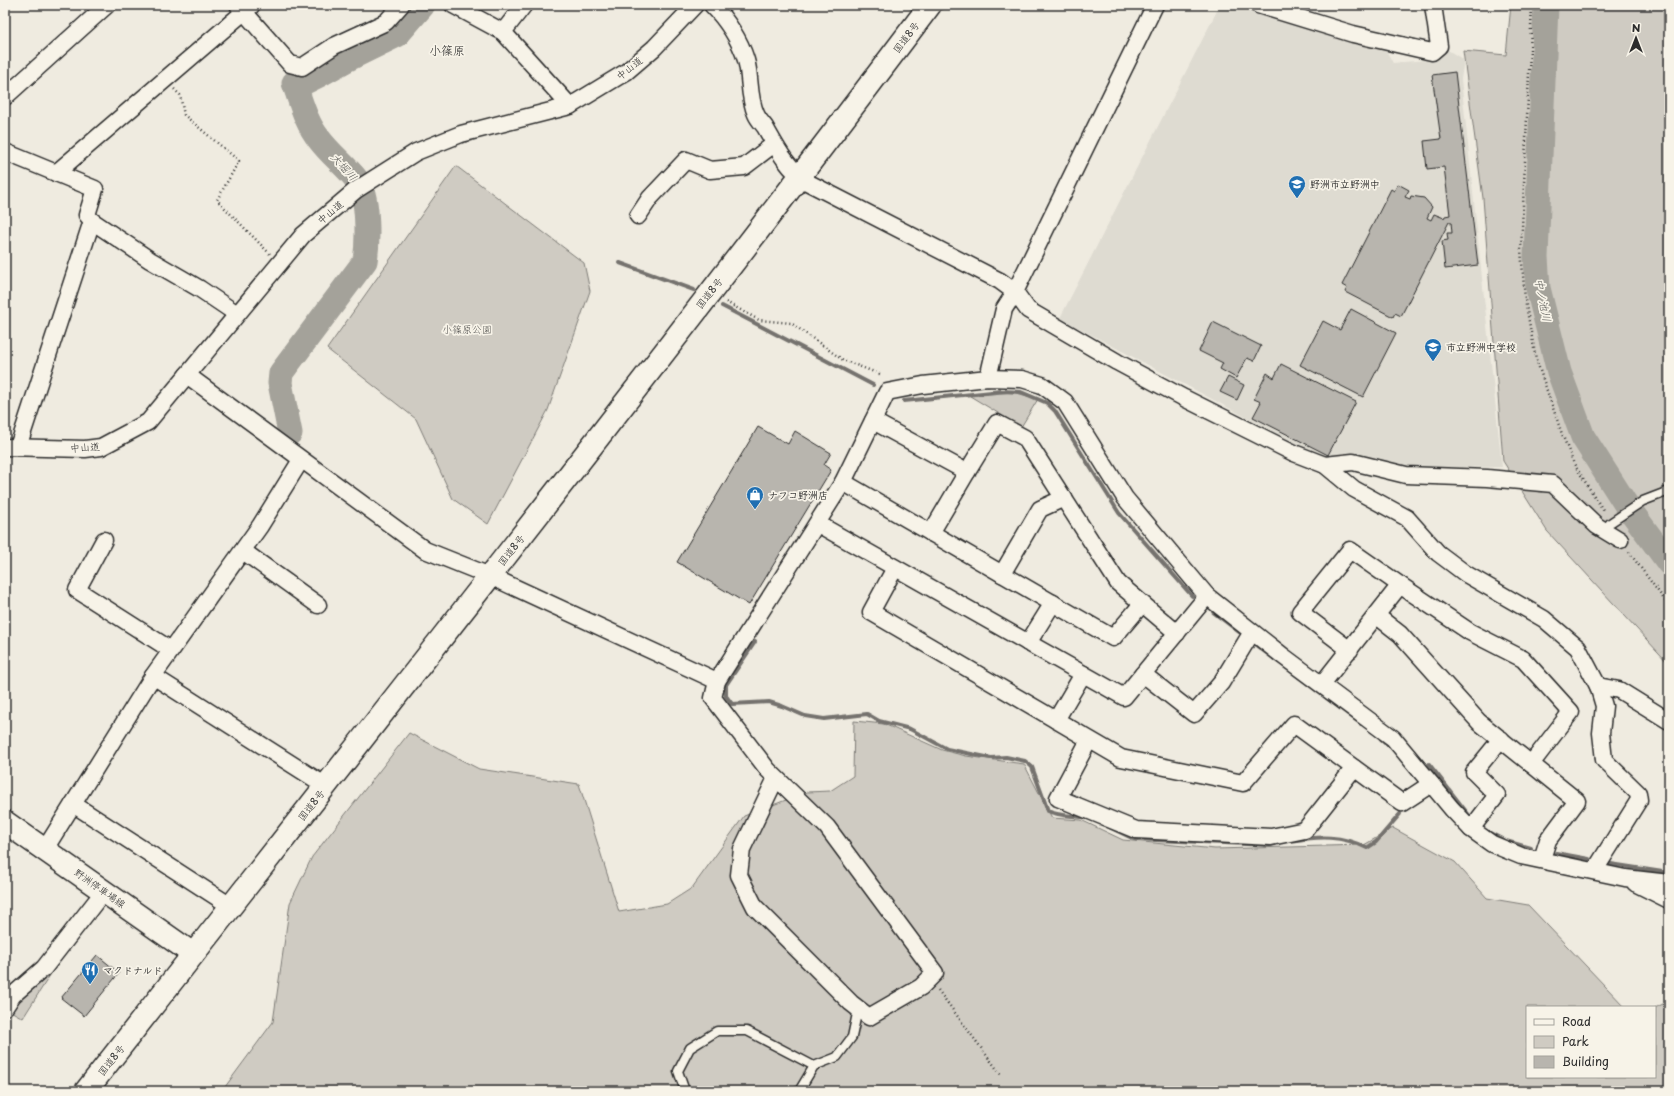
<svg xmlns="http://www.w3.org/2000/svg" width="1674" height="1096" viewBox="0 0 1674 1096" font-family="'Playpen Sans','Klee One',sans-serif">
<rect width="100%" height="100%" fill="#efebe0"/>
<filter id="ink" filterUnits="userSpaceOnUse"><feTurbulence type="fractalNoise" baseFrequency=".025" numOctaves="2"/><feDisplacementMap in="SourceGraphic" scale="8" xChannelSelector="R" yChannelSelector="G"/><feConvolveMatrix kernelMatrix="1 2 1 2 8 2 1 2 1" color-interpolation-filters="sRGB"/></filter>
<g filter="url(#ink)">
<polygon fill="#dedbd1" points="1220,5 1236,5 1310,29 1384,47 1393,63 1437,59 1446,49 1464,60 1461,79 1502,467 1402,469 1326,460 1060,318"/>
<g fill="#cfcbc2" stroke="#7d7b76">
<polygon points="1511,5 1669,5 1669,664 1547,531 1503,461 1483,198 1463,51 1506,55"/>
<polygon points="456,166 584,263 590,291 548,410 488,524 453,499 416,419 327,349"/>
<polygon points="1013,392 1038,399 1021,427 970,396"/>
<polygon points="854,721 884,724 942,750 966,756 1024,764 1052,818 1081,820 1123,840 1215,849 1364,845 1393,828 1455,862 1487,898 1528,905 1625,1007 1527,1007 1527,1077 1655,1077 1655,1008 1669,1001 1669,1091 222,1091 273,1022 290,903 312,857 409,733 479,769 579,784 619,912 667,904 692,888 744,816 807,792 830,791 853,776"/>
<polygon points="50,971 52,972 23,1018 7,1009"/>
</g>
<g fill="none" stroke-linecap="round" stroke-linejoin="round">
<g stroke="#74726e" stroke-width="4">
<polyline points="620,263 694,290"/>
<polyline points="722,306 873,385"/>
<polyline points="904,401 1002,391 1021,392 1047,403 1055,411 1119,513 1192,596"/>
<polyline points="1213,612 1239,632"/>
<path d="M 755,642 L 726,685 L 726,696 L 732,704 L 769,702 L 782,706 L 805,716 L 824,719 L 867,714 L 879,721 L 910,729 L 947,749 L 991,758 L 1006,757 L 1025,761 L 1032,767 L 1048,811 C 1061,817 1074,815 1088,818"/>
<polyline points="1257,646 1361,724"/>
<polyline points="1381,739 1393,749"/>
<polyline points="1429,764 1468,814"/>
<polyline points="1109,827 1134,839 1269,845 1275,844"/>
<polyline points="1490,833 1506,841 1531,848"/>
<path d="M 1291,841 C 1320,836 1341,835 1367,848 L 1376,842 L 1400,814"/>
<polyline points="1556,853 1589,859"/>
<polyline points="1611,864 1669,873"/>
</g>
<g stroke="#a4a29a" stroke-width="25">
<polyline points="1546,5 1536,257 1538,288 1559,372 1583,437 1625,503 1669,563"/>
<path d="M 290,433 L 280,383 L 281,373 L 365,261 C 368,242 369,195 357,180 C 345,165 330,154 319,139 C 306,123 301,102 294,83 L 305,82 L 319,75 L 346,60 L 397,35 L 423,5"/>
</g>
</g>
<g fill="#b8b5ae" stroke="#2b2b2b">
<polygon points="1455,72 1478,265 1445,269 1442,241 1448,240 1447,233 1452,233 1451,222 1449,222 1401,316 1395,313 1393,317 1345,292 1347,288 1342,285 1391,189 1394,191 1398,184 1409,190 1405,197 1410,199 1411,196 1424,198 1432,207 1427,218 1431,220 1434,214 1444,218 1445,216 1450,215 1444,167 1427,169 1424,141 1441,139 1432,75"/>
<polygon points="1351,309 1396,333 1363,397 1300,365 1323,321 1340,330"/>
<polygon points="1213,322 1261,346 1254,361 1247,358 1236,378 1220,369 1223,363 1199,351"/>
<polygon points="1281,364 1356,402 1328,455 1253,417 1261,402 1254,399 1267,373 1274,378"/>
<polygon points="1228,377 1244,385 1237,400 1220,392"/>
<polygon points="758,427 788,444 795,431 831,453 824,465 831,470 749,605 677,562"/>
<polygon points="97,955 119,973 84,1016 61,998"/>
</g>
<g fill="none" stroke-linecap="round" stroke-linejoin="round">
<defs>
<g id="lane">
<polyline points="1610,523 1643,501 1669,491"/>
<polyline points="685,1091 678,1071 690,1048 717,1031 747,1031 814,1066"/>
<polyline points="799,1091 814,1066 837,1057 852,1037 858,1009"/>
</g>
<g id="street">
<polyline points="238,5 290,64 302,67 334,46 386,22 401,5"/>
<polyline points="453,5 503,32 570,106"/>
<path d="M 712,5 C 726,19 740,40 746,60 C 751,77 748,97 756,114 C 758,119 762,123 765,127 C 777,148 787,168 807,182 L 1000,281 L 1015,292 L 1028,310 L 1117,362 L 1184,398 L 1294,453 L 1325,465 L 1354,489 L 1407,518 L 1438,553 L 1466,574 L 1544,619 L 1578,648 L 1598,686 L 1604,706 L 1601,733 L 1604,760 L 1638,793 L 1639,800 L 1595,870"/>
<polyline points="1258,5 1353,34 1432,52 1439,46 1433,5"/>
<polyline points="503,32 524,5"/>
<polyline points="5,97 107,5"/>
<polyline points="5,152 95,189 87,215 92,221 150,260 200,289 237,314"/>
<polyline points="56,173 252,5"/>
<polyline points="638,216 650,198 686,160 710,170 744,167 774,144"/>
<polyline points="187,375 425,550 490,576 717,681"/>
<polyline points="988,378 1004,309 1015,292 1155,5"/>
<polyline points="873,421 967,472 997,423 1025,438 1118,583 1177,633"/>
<polyline points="5,447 85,449 101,447 148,422 303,235 356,190 416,152 461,134 570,106 626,72 654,48 695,5"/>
<polyline points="18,447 92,221"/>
<polyline points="1325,465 1353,462 1406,475 1487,478 1553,484 1597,526 1620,540"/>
<polyline points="843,482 1113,638 1142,604"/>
<polyline points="818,524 1124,697 1207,596"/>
<polyline points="931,533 967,472"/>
<polyline points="104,540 77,590 171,650"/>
<polyline points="243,551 318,605"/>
<polyline points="895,568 871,612 1121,758 1243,783 1294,724 1402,803 1431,784"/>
<polyline points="1002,574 1040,509 1064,498"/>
<polyline points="1377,616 1400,634 1479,722 1577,801 1548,840 1542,859"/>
<polyline points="1028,643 1053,603"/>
<polyline points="1350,650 1300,612 1350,550 1400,585"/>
<polyline points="1143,674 1194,714 1221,683 1252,632"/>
<polyline points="153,676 326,786"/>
<polyline points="1322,684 1400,585 1470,632 1523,659 1571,712 1531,764"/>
<polyline points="1598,686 1619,690 1669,721"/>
<polyline points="1056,720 1083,674"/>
<polyline points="1089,740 1058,798 1136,830 1271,837 1305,830 1354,768"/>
<polyline points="776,778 742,849 739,875 755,907 851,1003 869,1017 921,987 935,973 827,827 768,770 713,698 717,681 843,482 887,392 923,385 988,378 1022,379 1042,385 1065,402 1125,498 1207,596 1283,656 1393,738 1452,809 1471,829 1492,844 1521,856 1625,878 1669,883"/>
<polyline points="73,804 232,907"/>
<polyline points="1471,829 1497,795 1474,772 1501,739"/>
<polyline points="45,849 153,676 260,526 301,460"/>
<polyline points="1635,883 1669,900"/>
<polyline points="5,1007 13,995 44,968 104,891"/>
</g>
<polyline id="secondary" points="5,822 193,954"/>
<path id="highway" d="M 86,1091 C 369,730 654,371 930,5"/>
</defs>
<use href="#lane" stroke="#2b2b2b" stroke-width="11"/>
<use href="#street" stroke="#2b2b2b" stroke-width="19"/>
<use href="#secondary" stroke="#2b2b2b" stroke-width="25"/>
<use href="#highway" stroke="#2b2b2b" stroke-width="25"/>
<g stroke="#2b2b2b" stroke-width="2.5" stroke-dasharray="1 3" stroke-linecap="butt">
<polyline points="1532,5 1521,250 1525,300 1536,359 1562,434 1574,464 1603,510"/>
<polyline points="174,89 180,95 184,115 239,161 217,200 270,254"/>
<polyline points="726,302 759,320 791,323 843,360 882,375"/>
<polyline points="1629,552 1669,606"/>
<polyline points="938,990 1002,1076"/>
</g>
<use href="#lane" stroke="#f7f3e8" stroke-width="8"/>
<use href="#street" stroke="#f7f3e8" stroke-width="16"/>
<use href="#secondary" stroke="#f7f3e8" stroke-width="22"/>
<use href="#highway" stroke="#f7f3e8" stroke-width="22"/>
</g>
</g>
<defs>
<symbol id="school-pin" viewBox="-11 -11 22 30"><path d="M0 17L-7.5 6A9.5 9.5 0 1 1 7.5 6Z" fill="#1f6fb2" stroke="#f7f3e8"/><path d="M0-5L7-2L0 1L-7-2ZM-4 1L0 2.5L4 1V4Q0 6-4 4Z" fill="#fff"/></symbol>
<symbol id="shop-pin" viewBox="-11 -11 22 30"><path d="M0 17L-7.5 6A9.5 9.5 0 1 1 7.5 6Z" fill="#1f6fb2" stroke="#f7f3e8"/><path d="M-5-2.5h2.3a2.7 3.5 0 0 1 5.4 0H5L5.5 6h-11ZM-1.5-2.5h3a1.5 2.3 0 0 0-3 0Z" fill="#fff"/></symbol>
<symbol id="restaurant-pin" viewBox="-11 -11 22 30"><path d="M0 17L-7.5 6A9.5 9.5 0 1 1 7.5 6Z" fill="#1f6fb2" stroke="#f7f3e8"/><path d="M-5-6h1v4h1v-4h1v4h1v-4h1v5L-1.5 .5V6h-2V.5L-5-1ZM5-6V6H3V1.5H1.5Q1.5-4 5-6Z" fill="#fff"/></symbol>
</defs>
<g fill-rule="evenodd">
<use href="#school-pin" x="1287" y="174" width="20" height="27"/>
<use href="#school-pin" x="1423" y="337" width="20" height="27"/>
<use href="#shop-pin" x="745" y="485" width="20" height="27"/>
<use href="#restaurant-pin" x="80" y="960" width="20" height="27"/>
</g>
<g text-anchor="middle" stroke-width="3.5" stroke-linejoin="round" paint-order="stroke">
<g font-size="10" fill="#2b2b2b" stroke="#f7f3e8">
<text transform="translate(906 37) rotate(-53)" y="4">国道8号</text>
<text transform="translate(629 68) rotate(-38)" y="4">中山道</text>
<text transform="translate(330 212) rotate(-40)" y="4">中山道</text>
<text transform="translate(709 293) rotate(-52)" y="4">国道8号</text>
<text transform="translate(85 447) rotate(-4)" y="4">中山道</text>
<text transform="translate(511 550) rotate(-52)" y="4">国道8号</text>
<text transform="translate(311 805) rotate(-52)" y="4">国道8号</text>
<text transform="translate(100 888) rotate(35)" y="4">野洲停車場線</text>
<text transform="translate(111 1060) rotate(-52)" y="4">国道8号</text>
</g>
<g font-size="10" font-weight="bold" fill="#2b2b2b" stroke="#f7f3e8" text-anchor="start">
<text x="1310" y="188">野洲市立野洲中</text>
<text x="1446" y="351">市立野洲中学校</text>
<text x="768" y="499">ナフコ野洲店</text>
<text x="103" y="974">マクドナルド</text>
</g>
<g font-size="10" fill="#545351" stroke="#f7f3e8">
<text x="467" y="333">小篠原公園</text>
</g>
<g font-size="11" font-style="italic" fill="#555552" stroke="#f7f3e8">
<text transform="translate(344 167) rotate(48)" y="4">大堀川</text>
<text transform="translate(1543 300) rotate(79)" y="4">中ノ池川</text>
</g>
<g font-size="12" fill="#2b2b2b" stroke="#f7f3e8">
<text x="447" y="55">小篠原</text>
</g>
</g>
<rect width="1674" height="1096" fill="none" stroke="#f7f3e8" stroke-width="20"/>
<rect x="10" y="10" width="1654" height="1076" fill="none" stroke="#2b2b2b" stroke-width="1.5" filter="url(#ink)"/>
<rect x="1526" y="1006" width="130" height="72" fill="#f7f3e8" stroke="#a5a39c"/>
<rect x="1534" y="1019" width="20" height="6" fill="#f7f3e8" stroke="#a5a39c"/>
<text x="1562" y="1026" font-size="12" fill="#2b2b2b">Road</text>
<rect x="1534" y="1036" width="20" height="12" fill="#cfcbc2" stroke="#a5a39c"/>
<text x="1562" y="1046" font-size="12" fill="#2b2b2b">Park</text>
<rect x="1534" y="1056" width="20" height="12" fill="#b8b5ae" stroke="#a5a39c"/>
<text x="1562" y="1066" font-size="12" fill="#2b2b2b">Building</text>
<g transform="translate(1636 38)" stroke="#f7f3e8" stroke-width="3" paint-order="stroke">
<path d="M0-3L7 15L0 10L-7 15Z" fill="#2b2b2b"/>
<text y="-6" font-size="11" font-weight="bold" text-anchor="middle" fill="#2b2b2b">N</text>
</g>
</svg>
